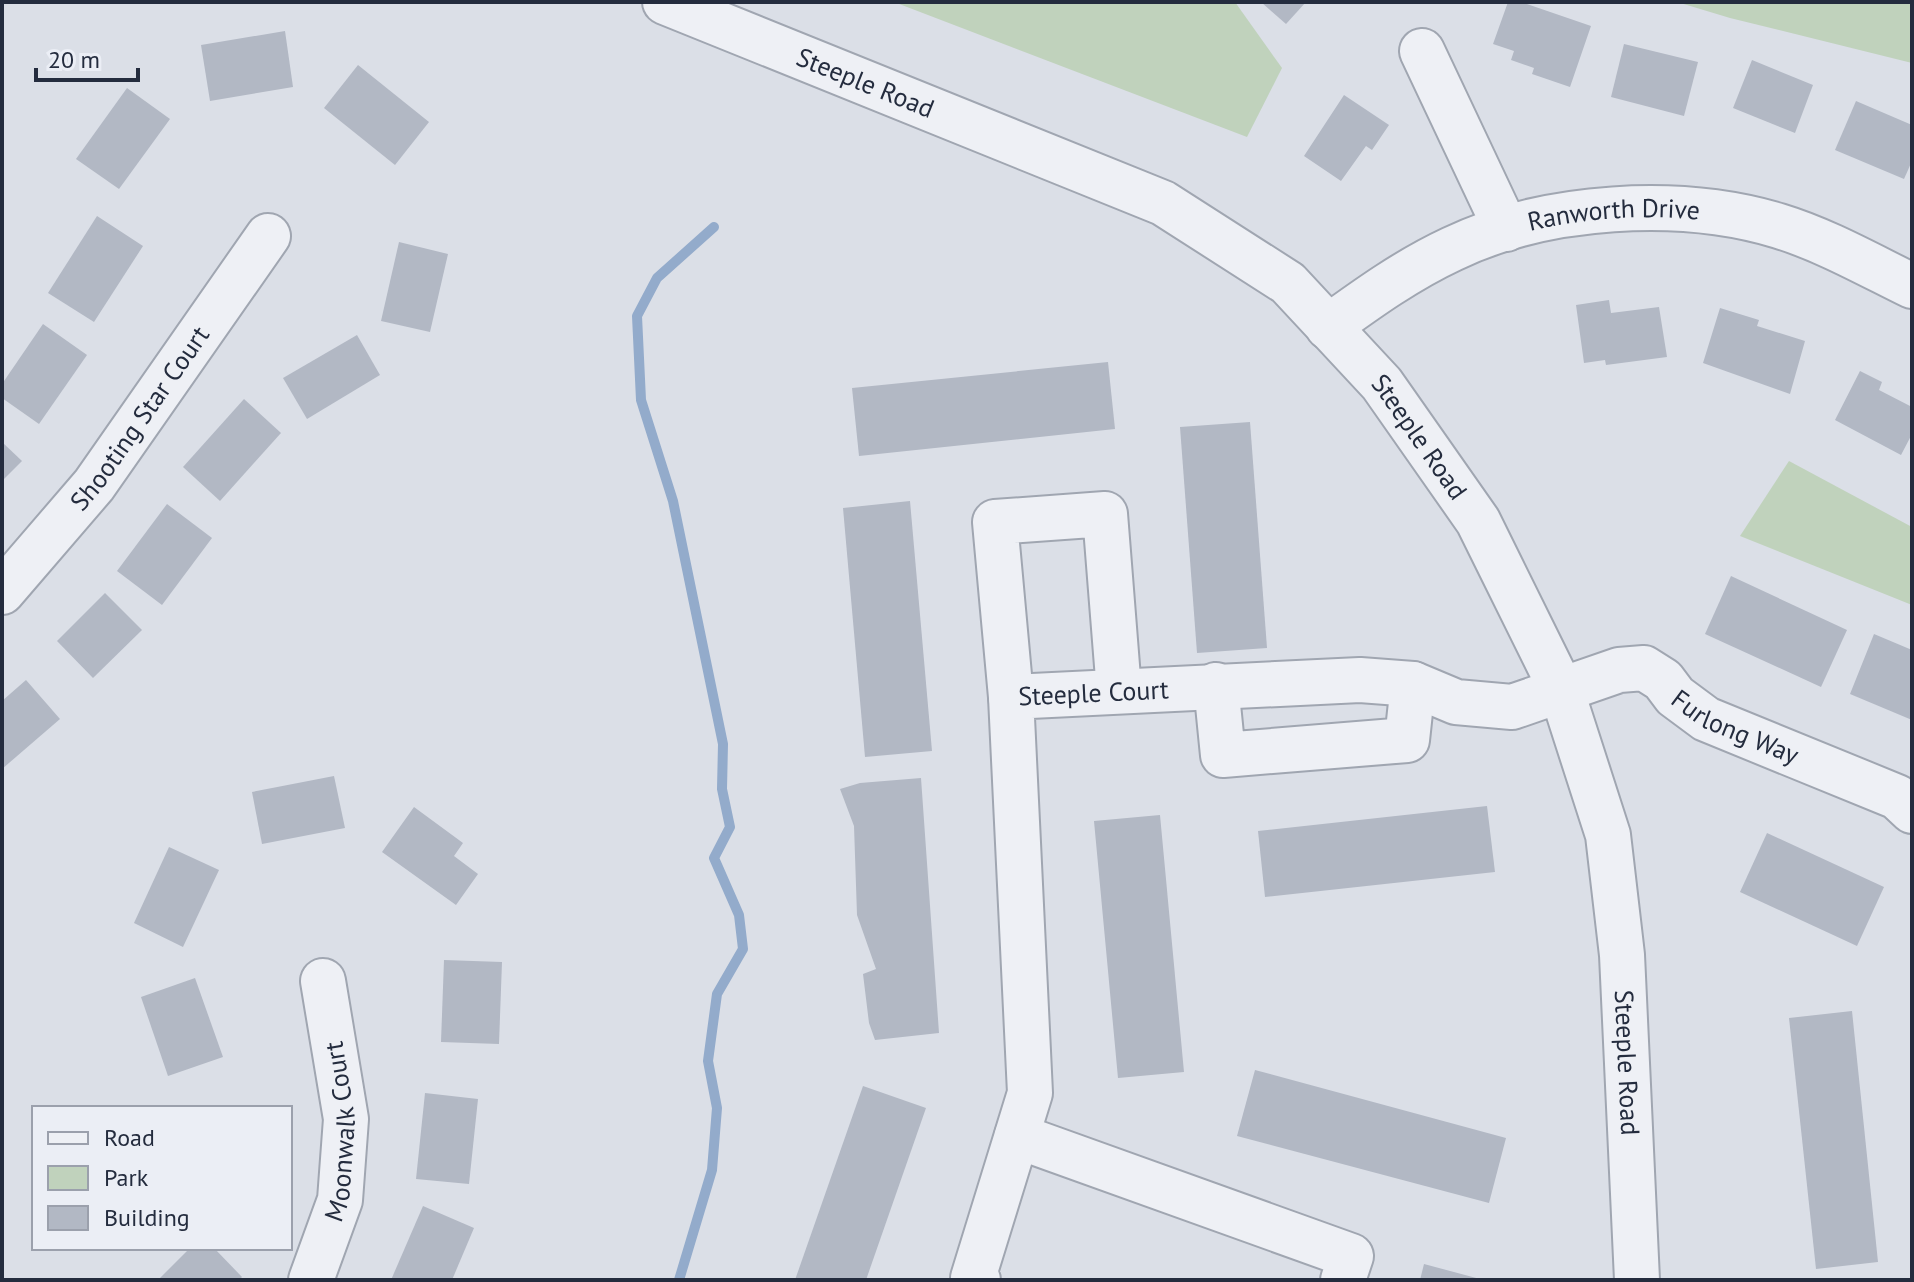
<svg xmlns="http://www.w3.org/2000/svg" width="1914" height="1282" viewBox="0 0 1914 1282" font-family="'PT Sans',sans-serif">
<rect width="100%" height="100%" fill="#dbdfe7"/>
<g fill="#c0d2bc">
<polygon points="894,2 1235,2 1282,68 1247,137"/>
<polygon points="1677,2 1912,2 1912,63 1730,18"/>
<polygon points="1789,461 1912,527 1912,605 1740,536"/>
</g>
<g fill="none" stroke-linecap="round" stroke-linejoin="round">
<polyline stroke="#93abcb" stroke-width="10" points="679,1280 712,1170 717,1108 708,1061 717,994 743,949 739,915 714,858 730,827 722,789 723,744 673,501 641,400 637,316 657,278 714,227"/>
</g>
<g fill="#b2b8c4">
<polygon points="1261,2 1306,2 1286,24"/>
<polygon points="1508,2 1521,2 1591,26 1570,87 1532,74 1534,68 1511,60 1514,51 1493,44"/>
<polygon points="285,31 293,87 210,101 201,45"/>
<polygon points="1624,44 1698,62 1684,116 1611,97"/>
<polygon points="1752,60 1813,85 1795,133 1733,108"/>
<polygon points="358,65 429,122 395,165 324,108"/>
<polygon points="127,88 170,119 119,189 76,159"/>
<polygon points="1344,95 1389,125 1372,150 1366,146 1341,181 1304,156"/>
<polygon points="1856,101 1912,125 1912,161 1904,179 1835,150"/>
<polygon points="97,216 143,246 94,322 48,293"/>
<polygon points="399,242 448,254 430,332 381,321"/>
<polygon points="1609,300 1611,313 1659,307 1667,357 1606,365 1605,360 1584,363 1576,305"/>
<polygon points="1720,308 1759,320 1757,326 1805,341 1790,394 1703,363"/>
<polygon points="43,324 87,355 39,424 2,398 2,384"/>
<polygon points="357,335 380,375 307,419 283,378"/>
<polygon points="1108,362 1115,429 859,456 852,388"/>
<polygon points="1860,371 1882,382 1879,390 1912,407 1912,434 1901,455 1835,420"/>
<polygon points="244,399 281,433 220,501 183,467"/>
<polygon points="1250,422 1267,648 1197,653 1180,427"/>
<polygon points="2,442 22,461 2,481"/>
<polygon points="910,501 932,751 865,757 843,508"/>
<polygon points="167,504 212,538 162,605 117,571"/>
<polygon points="1731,576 1847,630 1821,687 1705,634"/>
<polygon points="105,593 142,630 93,678 57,641"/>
<polygon points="1874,634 1912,650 1912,720 1850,694"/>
<polygon points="26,680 60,719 2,769 2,701"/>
<polygon points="334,776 345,828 262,844 252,792"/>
<polygon points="921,778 939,1033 875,1040 869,1023 863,974 876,969 857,915 854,826 840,789 860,783"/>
<polygon points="1487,806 1495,872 1265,897 1258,831"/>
<polygon points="414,807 463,843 454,856 478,874 456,905 382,852"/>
<polygon points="1160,815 1184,1072 1118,1078 1094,821"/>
<polygon points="1767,833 1884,887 1857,946 1740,892"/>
<polygon points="169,847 219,870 183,947 134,923"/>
<polygon points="444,960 502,962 499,1044 441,1042"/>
<polygon points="195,978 223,1057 168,1076 141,997"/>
<polygon points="1852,1011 1878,1262 1816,1269 1789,1018"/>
<polygon points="1255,1070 1506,1138 1489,1203 1237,1136"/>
<polygon points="863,1086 926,1108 866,1280 795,1280"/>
<polygon points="425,1093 478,1099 469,1184 416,1179"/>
<polygon points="423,1206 474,1228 452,1280 391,1280"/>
<polygon points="190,1248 214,1248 242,1277 239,1280 158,1280"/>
<polygon points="1424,1264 1480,1279 1480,1280 1420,1280"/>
</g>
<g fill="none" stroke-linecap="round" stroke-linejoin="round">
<defs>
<g id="minor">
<path id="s1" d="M 665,2 L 1163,203 L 1288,283 L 1382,384 L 1478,521 L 1561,689 L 1608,835 L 1622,955 L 1637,1280"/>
<polyline points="1422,51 1506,229"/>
<path id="s2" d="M 1328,327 C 1368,298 1407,270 1452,249 C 1545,204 1680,196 1779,226 C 1825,240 1869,265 1912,286"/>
<path id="s3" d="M 2,592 L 94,485 L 268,236"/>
<polyline points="1216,685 1223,755 1407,740 1413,684"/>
<polyline points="1011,697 995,522 1105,514 1119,691"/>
<polyline points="1017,1136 1351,1256 1343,1280"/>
<path id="s4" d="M 311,1280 L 340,1200 L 346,1119 L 323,981"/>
<path id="s5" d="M 978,1280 L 973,1278 L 1030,1093 L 1011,697 L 1360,680 L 1413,684 L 1456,702 L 1512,707 L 1619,670 L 1644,668 L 1663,680 L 1675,696 L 1706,719 L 1897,797 L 1912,811"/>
</g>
</defs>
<use href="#minor" stroke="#a0a6b1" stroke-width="48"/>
<use href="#minor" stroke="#eef0f5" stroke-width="44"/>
</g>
<g text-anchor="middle" stroke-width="7" stroke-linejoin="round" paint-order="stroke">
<g font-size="26" fill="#242c3e" stroke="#ebeef5">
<text dy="9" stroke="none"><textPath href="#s1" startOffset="216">Steeple Road</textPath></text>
<text dy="9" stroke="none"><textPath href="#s2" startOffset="314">Ranworth Drive</textPath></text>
<text dy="9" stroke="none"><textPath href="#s3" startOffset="222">Shooting Star Court</textPath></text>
<text dy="9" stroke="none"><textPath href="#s1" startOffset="888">Steeple Road</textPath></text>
<text dy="9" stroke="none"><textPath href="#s5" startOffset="678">Steeple Court</textPath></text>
<text dy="9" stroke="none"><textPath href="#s5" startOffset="1350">Furlong Way</textPath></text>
<text dy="9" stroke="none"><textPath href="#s1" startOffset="1560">Steeple Road</textPath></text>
<text dy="9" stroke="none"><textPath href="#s4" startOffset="154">Moonwalk Court</textPath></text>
</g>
</g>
<rect width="1914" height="1282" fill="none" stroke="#242c3e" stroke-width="8"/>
<rect x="32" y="1106" width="260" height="144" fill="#ebeef5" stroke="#9ba0ac" stroke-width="2"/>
<rect x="48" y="1132" width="40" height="12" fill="#eef0f5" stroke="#9ba0ac" stroke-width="2"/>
<text x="104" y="1146" font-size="24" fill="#242c3e">Road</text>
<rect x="48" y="1166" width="40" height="24" fill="#c0d2bc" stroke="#9ba0ac" stroke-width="2"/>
<text x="104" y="1186" font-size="24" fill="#242c3e">Park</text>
<rect x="48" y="1206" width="40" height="24" fill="#b2b8c4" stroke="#9ba0ac" stroke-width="2"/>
<text x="104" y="1226" font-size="24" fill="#242c3e">Building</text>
<path d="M36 68v12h102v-12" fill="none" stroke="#242c3e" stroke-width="4"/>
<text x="48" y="68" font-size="24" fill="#242c3e" stroke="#ebeef5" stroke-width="6" paint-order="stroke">20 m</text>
</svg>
